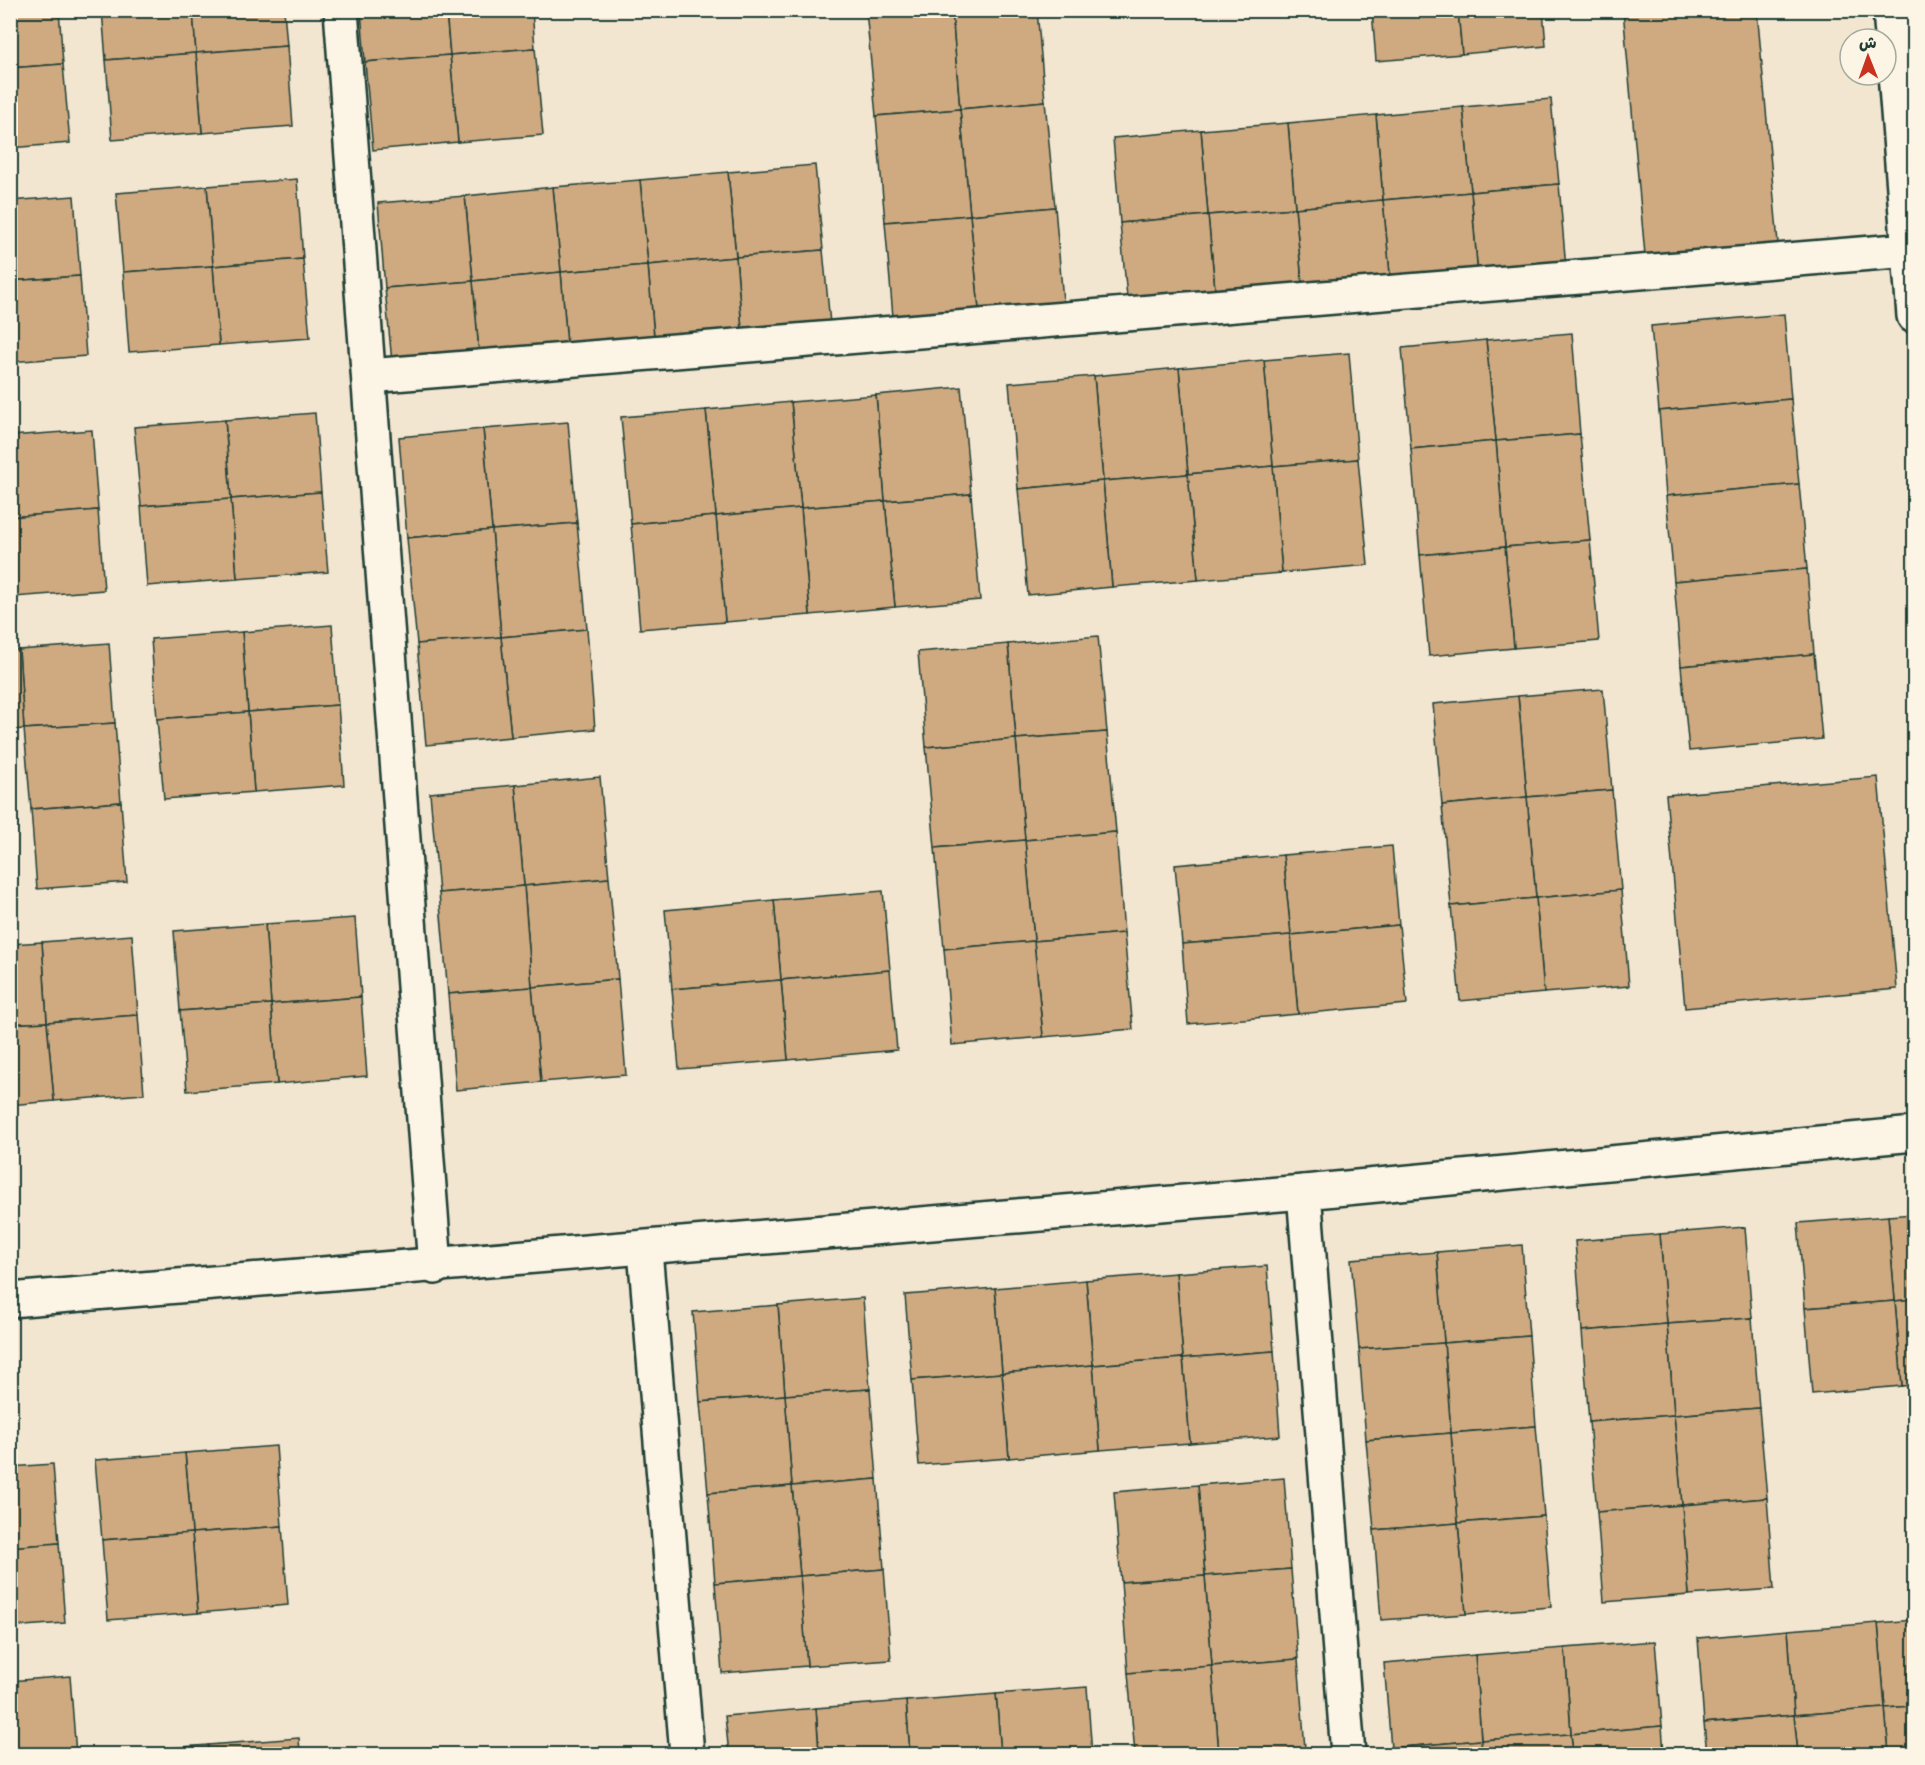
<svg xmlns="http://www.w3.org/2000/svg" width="1925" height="1765" viewBox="0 0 1925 1765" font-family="Caveat,'Playpen Sans Arabic',sans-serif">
<rect width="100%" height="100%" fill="#f3e6d1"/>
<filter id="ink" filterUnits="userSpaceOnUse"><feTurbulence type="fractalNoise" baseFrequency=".0167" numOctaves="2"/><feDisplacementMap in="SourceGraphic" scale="12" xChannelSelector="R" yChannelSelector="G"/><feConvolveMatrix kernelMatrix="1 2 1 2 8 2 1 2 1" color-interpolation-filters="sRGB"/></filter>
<g filter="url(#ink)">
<g fill="#cfaa81" stroke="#1f3d34" stroke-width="1.5">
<polygon points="10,10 59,10 63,64 10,68"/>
<polygon points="102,10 193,10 196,53 106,60"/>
<polygon points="193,10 284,10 287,46 196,53"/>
<polygon points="361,10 446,10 450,55 365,62"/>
<polygon points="446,10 532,10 535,48 450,55"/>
<polygon points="866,10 952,10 960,109 876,116"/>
<polygon points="952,10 1037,10 1045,101 960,109"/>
<polygon points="1372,10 1458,10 1462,54 1376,61"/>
<polygon points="1458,10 1543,10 1546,46 1462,54"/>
<polygon points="1623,10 1757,10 1779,254 1646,266"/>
<polygon points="287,46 293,126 202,133 196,53"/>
<polygon points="535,48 543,135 458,142 450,55"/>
<polygon points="196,53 202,133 112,140 106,60"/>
<polygon points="450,55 458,142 373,150 365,62"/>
<polygon points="63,64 70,143 10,148 10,68"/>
<polygon points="1551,99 1559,184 1471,192 1463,107"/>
<polygon points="1045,101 1055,207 970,215 960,109"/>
<polygon points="1463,107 1471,192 1383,200 1376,115"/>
<polygon points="960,109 970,215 885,222 876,116"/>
<polygon points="1376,115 1383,200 1295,208 1288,123"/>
<polygon points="1288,123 1295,208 1208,215 1201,130"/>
<polygon points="1201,130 1208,215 1120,223 1113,138"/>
<polygon points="815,165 823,250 736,257 728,172"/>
<polygon points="728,172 736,257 648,265 640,180"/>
<polygon points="297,179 303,259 213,266 207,186"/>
<polygon points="640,180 648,265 561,272 553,187"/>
<polygon points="1559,184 1566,269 1478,277 1471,192"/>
<polygon points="207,186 213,266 123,272 116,193"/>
<polygon points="553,187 561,272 473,281 465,196"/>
<polygon points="1471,192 1478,277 1391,285 1383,200"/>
<polygon points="74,196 80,276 10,281 10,201"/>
<polygon points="465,196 473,281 385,288 378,203"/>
<polygon points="1383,200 1391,285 1303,293 1295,208"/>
<polygon points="1055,207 1064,313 980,321 970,215"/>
<polygon points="1295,208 1303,293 1216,300 1208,215"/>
<polygon points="970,215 980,321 894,329 885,222"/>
<polygon points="1208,215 1216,300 1128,308 1120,223"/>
<polygon points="823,250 831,334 743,342 736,257"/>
<polygon points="736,257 743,342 655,350 648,265"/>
<polygon points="303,259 310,338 219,345 213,266"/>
<polygon points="648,265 655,350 568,357 561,272"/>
<polygon points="213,266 219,345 129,352 123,272"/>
<polygon points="561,272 568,357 480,366 473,281"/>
<polygon points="80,276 86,356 10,362 10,281"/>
<polygon points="473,281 480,366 393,373 385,288"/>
<polygon points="1784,314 1791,399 1659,411 1651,326"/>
<polygon points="1572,333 1580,434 1496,441 1486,340"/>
<polygon points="1486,340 1496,441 1411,449 1402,348"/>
<polygon points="1349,353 1358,459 1273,466 1264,360"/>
<polygon points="1264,360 1273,466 1188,474 1179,368"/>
<polygon points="1179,368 1188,474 1103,481 1094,376"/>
<polygon points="1094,376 1103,481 1018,489 1009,383"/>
<polygon points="961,387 971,494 885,501 876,395"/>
<polygon points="876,395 885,501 801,508 791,402"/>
<polygon points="1791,399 1799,484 1666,496 1659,411"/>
<polygon points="791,402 801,508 716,516 706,410"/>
<polygon points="706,410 716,516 631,524 621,417"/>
<polygon points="315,413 321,492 231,499 225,420"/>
<polygon points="225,420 231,499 141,506 134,427"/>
<polygon points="568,422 577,523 492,530 483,429"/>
<polygon points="483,429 492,530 407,538 399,437"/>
<polygon points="92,430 98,510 10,517 10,436"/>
<polygon points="1580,434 1590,540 1505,547 1496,441"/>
<polygon points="1496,441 1505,547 1420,555 1411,449"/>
<polygon points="1358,459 1368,565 1282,573 1273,466"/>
<polygon points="1273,466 1282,573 1198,580 1188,474"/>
<polygon points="1188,474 1198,580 1112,587 1103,481"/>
<polygon points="1103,481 1112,587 1028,595 1018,489"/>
<polygon points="1799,484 1807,569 1674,581 1666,496"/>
<polygon points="321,492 328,572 237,579 231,499"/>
<polygon points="971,494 980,600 895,607 885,501"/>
<polygon points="231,499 237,579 147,586 141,506"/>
<polygon points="885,501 895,607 810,615 801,508"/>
<polygon points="801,508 810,615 725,622 716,516"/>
<polygon points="98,510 104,590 14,597 10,517"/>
<polygon points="716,516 725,622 640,629 631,524"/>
<polygon points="577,523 587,629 501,637 492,530"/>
<polygon points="492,530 501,637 417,644 407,538"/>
<polygon points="1590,540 1599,641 1514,648 1505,547"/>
<polygon points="1505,547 1514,648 1429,656 1420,555"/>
<polygon points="1807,569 1814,654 1681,666 1674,581"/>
<polygon points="332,625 338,705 248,712 242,632"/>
<polygon points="587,629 595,729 511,737 501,637"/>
<polygon points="242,632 248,712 157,719 151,639"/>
<polygon points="1098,636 1107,732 1016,739 1008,644"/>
<polygon points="501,637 511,737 426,745 417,644"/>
<polygon points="109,643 115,723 24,729 19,650"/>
<polygon points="1008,644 1016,739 926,747 918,652"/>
<polygon points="10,650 19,650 24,729 10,730"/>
<polygon points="1814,654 1822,739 1689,751 1681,666"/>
<polygon points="1603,689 1612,790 1527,797 1518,696"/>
<polygon points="1518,696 1527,797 1442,805 1433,704"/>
<polygon points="338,705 344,785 254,792 248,712"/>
<polygon points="248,712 254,792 164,799 157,719"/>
<polygon points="115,723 121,802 31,809 24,729"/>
<polygon points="1107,732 1116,832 1025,840 1016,739"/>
<polygon points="1016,739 1025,840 935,848 926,747"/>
<polygon points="600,777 609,878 524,886 515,785"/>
<polygon points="1878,777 1897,989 1685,1008 1666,795"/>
<polygon points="515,785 524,886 439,893 430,793"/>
<polygon points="1612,790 1621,890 1536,898 1527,797"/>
<polygon points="1527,797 1536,898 1451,906 1442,805"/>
<polygon points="121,802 127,882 37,889 31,809"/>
<polygon points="1116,832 1124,933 1034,941 1025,840"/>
<polygon points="1025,840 1034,941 944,949 935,848"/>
<polygon points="1392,846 1399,925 1291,935 1283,855"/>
<polygon points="1283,855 1291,935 1182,944 1175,865"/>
<polygon points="609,878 618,979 532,987 524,886"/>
<polygon points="524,886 532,987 448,994 439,893"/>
<polygon points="1621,890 1629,986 1544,993 1536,898"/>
<polygon points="883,891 890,970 781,980 774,900"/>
<polygon points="1536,898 1544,993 1460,1001 1451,906"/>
<polygon points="774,900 781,980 672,989 665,910"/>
<polygon points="355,918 361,997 271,1004 265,924"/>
<polygon points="265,924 271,1004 180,1011 174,931"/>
<polygon points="1399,925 1407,1004 1298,1014 1291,935"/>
<polygon points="1124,933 1133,1029 1043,1037 1034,941"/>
<polygon points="132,935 138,1015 47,1022 42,942"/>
<polygon points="1291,935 1298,1014 1188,1024 1182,944"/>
<polygon points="1034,941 1043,1037 952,1045 944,949"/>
<polygon points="42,942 47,1022 10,1024 10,944"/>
<polygon points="890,970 897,1050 788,1060 781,980"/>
<polygon points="618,979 626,1075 541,1082 532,987"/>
<polygon points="781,980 788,1060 679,1069 672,989"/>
<polygon points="532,987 541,1082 456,1090 448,994"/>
<polygon points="361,997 367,1076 277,1084 271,1004"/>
<polygon points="271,1004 277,1084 187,1091 180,1011"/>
<polygon points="138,1015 144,1094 54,1101 47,1022"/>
<polygon points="47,1022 54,1101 10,1105 10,1024"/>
<polygon points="1914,1214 1914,1299 1895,1301 1888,1216"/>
<polygon points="1888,1216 1895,1301 1805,1308 1798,1223"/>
<polygon points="1745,1227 1752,1318 1667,1324 1660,1234"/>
<polygon points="1660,1234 1667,1324 1582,1331 1575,1241"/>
<polygon points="1522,1245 1529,1336 1444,1343 1437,1252"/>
<polygon points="1437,1252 1444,1343 1359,1349 1351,1259"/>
<polygon points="1267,1266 1274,1351 1183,1358 1176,1273"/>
<polygon points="1176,1273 1183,1358 1093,1365 1086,1280"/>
<polygon points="1086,1280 1093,1365 1002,1373 995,1288"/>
<polygon points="995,1288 1002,1373 912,1380 905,1295"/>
<polygon points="863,1298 870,1389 785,1395 778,1305"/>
<polygon points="1914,1299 1914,1385 1902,1386 1895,1301"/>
<polygon points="1895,1301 1902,1386 1812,1394 1805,1308"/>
<polygon points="778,1305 785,1395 700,1402 693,1312"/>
<polygon points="1752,1318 1759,1408 1674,1415 1667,1324"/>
<polygon points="1667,1324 1674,1415 1589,1422 1582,1331"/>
<polygon points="1529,1336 1536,1426 1451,1433 1444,1343"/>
<polygon points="1444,1343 1451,1433 1366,1440 1359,1349"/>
<polygon points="1274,1351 1280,1436 1190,1443 1183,1358"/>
<polygon points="1183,1358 1190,1443 1100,1450 1093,1365"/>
<polygon points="1093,1365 1100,1450 1009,1458 1002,1373"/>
<polygon points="1002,1373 1009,1458 919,1465 912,1380"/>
<polygon points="870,1389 877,1479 792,1486 785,1395"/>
<polygon points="785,1395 792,1486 708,1493 700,1402"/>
<polygon points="1759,1408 1767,1498 1682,1505 1674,1415"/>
<polygon points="1674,1415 1682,1505 1597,1512 1589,1422"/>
<polygon points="1536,1426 1544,1516 1458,1523 1451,1433"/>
<polygon points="1451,1433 1458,1523 1374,1530 1366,1440"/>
<polygon points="276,1446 282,1526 192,1533 185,1453"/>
<polygon points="185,1453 192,1533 102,1540 95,1460"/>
<polygon points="53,1464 59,1543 10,1547 10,1467"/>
<polygon points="1284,1478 1291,1569 1205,1576 1198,1485"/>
<polygon points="877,1479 884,1569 800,1576 792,1486"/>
<polygon points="1198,1485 1205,1576 1121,1582 1114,1492"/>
<polygon points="792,1486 800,1576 715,1583 708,1493"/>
<polygon points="1767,1498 1774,1589 1689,1595 1682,1505"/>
<polygon points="1682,1505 1689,1595 1604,1602 1597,1512"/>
<polygon points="1544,1516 1551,1607 1466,1614 1458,1523"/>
<polygon points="1458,1523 1466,1614 1381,1620 1374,1530"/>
<polygon points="282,1526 288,1605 198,1613 192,1533"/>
<polygon points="192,1533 198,1613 108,1620 102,1540"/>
<polygon points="59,1543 65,1623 10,1627 10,1547"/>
<polygon points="884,1569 891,1660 807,1666 800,1576"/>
<polygon points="1291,1569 1298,1659 1212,1666 1205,1576"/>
<polygon points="800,1576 807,1666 722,1673 715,1583"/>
<polygon points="1205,1576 1212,1666 1128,1673 1121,1582"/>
<polygon points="1914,1620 1914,1706 1885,1708 1878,1623"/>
<polygon points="1878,1623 1885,1708 1794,1715 1788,1630"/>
<polygon points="1788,1630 1794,1715 1704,1723 1698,1638"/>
<polygon points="1655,1641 1662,1726 1571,1734 1565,1648"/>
<polygon points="1565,1648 1571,1734 1481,1740 1475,1655"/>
<polygon points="1475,1655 1481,1740 1391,1748 1384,1663"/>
<polygon points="1298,1659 1305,1749 1219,1754 1212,1666"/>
<polygon points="1212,1666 1219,1754 1135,1754 1128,1673"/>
<polygon points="70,1676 76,1754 10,1754 10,1681"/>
<polygon points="1087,1687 1092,1754 1001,1754 996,1694"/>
<polygon points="996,1694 1001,1754 910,1754 906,1701"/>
<polygon points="906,1701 910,1754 819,1754 816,1708"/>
<polygon points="1914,1706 1914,1754 1889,1754 1885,1708"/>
<polygon points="816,1708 819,1754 729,1754 725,1716"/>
<polygon points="1885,1708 1889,1754 1798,1754 1794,1715"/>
<polygon points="1794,1715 1798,1754 1707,1754 1704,1723"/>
<polygon points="1662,1726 1664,1754 1573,1754 1571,1734"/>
<polygon points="1571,1734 1573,1754 1482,1754 1481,1740"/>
<polygon points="299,1738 300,1754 209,1754 208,1745"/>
<polygon points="1481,1740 1482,1754 1391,1754 1391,1748"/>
<polygon points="208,1745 209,1754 118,1754 118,1752"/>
<polygon points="1305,1749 1306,1754 1241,1754"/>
</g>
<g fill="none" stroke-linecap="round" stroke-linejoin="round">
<defs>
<g id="minor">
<polyline points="341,10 435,1267"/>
<polyline points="1890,10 1914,316"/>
<polyline points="369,376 1909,250"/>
<polyline points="1304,1192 1348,1754"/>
<polyline points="645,1250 687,1754"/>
<polyline points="10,1300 1304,1192 1914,1134"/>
</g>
</defs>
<use href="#minor" stroke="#1f3d34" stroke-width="38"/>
<use href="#minor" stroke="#fcf5e5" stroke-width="33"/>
</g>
</g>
<rect width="1925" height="1765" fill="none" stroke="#fcf5e5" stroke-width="36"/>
<rect x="18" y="18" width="1889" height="1729" fill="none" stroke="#1f3d34" stroke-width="2" filter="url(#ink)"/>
<g transform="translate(1868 57) rotate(359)"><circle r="28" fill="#fcf5e5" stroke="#a4ab9e" stroke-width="1.5"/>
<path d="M0-4.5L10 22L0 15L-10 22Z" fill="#c8321e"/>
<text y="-9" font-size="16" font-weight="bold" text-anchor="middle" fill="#1f3d34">ش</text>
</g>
</svg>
